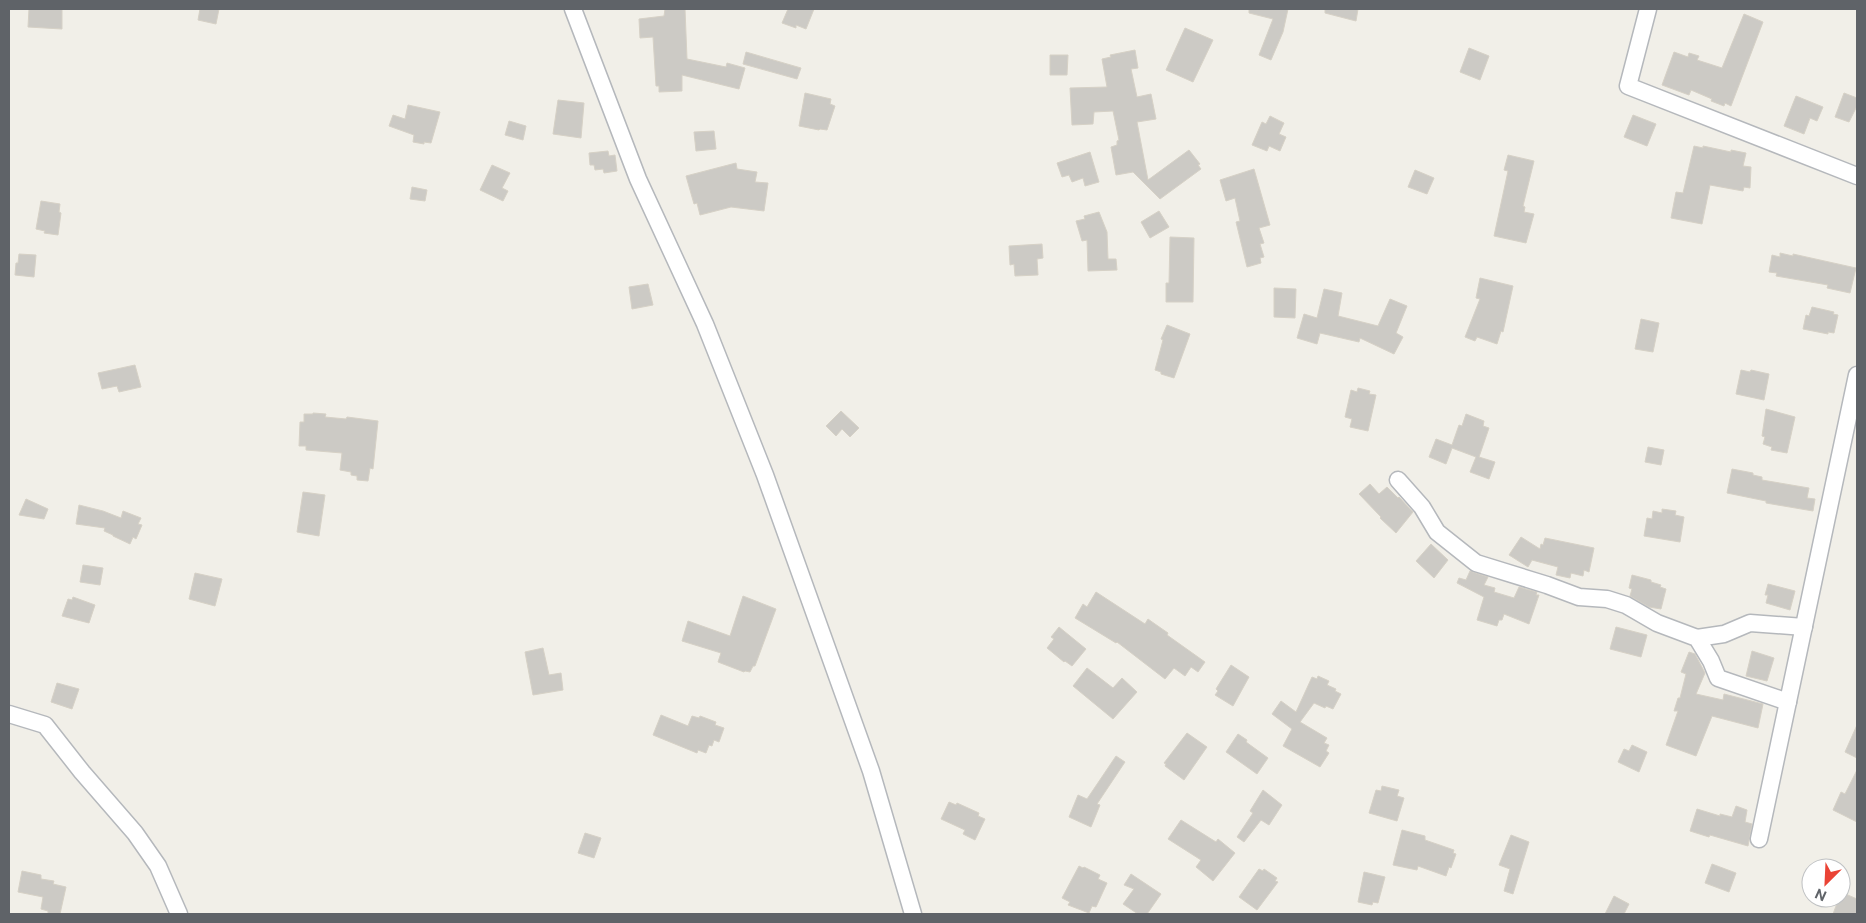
<svg xmlns="http://www.w3.org/2000/svg" width="1866" height="923" viewBox="0 0 1866 923" font-family="'Public Sans',sans-serif">
<rect width="100%" height="100%" fill="#f1efe8"/>
<g fill="#cccac5" stroke="#d6d1c6">
<polygon points="29,9 62,9 62,29 28,27"/>
<polygon points="200,9 219,9 216,24 198,20"/>
<polygon points="665,9 685,9 687,59 726,67 727,63 745,68 739,89 682,75 682,91 659,92 659,86 656,86 653,37 640,38 639,19 664,16"/>
<polygon points="788,9 814,9 806,29 796,25 796,28 782,23"/>
<polygon points="1249,9 1288,9 1283,32 1271,60 1259,55 1273,19 1249,13"/>
<polygon points="1325,9 1358,9 1356,21 1325,13"/>
<polygon points="1744,14 1763,22 1731,106 1725,103 1724,106 1711,101 1712,99 1691,90 1689,95 1662,85 1674,52 1688,57 1689,53 1699,56 1697,60 1722,68"/>
<polygon points="1185,28 1213,40 1193,82 1166,70"/>
<polygon points="1469,48 1489,56 1480,80 1460,72"/>
<polygon points="1135,50 1138,68 1131,69 1137,97 1151,94 1156,119 1137,122 1148,180 1189,150 1200,164 1198,165 1201,169 1160,199 1133,172 1116,175 1111,147 1117,145 1117,141 1119,140 1113,111 1094,112 1093,124 1072,125 1070,88 1107,87 1102,59 1111,57 1110,55"/>
<polygon points="746,52 801,68 797,79 743,64"/>
<polygon points="1050,55 1068,55 1067,75 1050,75"/>
<polygon points="805,93 831,99 830,104 835,106 827,130 820,129 819,130 799,126"/>
<polygon points="1844,93 1857,98 1857,106 1849,122 1835,117"/>
<polygon points="1796,96 1823,107 1817,121 1810,118 1804,134 1784,126"/>
<polygon points="558,100 584,103 581,138 553,134"/>
<polygon points="408,105 440,112 431,143 424,142 424,144 413,142 414,135 389,126 393,115 405,119"/>
<polygon points="1633,115 1656,124 1647,146 1624,137"/>
<polygon points="1270,116 1284,123 1279,134 1286,137 1280,151 1269,146 1267,151 1252,145 1262,122 1266,124"/>
<polygon points="509,121 526,126 523,140 505,135"/>
<polygon points="714,131 716,149 696,151 694,132"/>
<polygon points="1694,146 1703,148 1703,146 1731,152 1731,150 1746,153 1743,166 1751,167 1750,188 1744,187 1743,191 1710,185 1702,224 1671,218 1676,192 1683,193"/>
<polygon points="608,151 609,156 615,155 617,171 604,173 603,169 595,170 594,165 590,165 589,153"/>
<polygon points="1090,152 1099,182 1085,186 1083,178 1072,182 1069,175 1062,177 1057,163"/>
<polygon points="1508,155 1534,161 1523,206 1525,207 1524,212 1534,214 1526,243 1494,236 1508,171 1504,170"/>
<polygon points="736,163 737,169 757,172 755,182 768,183 764,211 731,207 700,215 697,203 694,204 686,176"/>
<polygon points="492,165 510,173 502,188 508,191 503,201 480,190"/>
<polygon points="1254,169 1270,225 1259,228 1264,243 1260,244 1264,257 1260,258 1261,263 1247,267 1236,222 1240,221 1235,198 1226,201 1220,180"/>
<polygon points="1415,170 1434,178 1427,194 1408,187"/>
<polygon points="412,187 427,190 425,201 410,199"/>
<polygon points="41,201 60,204 59,212 61,213 58,235 44,233 45,231 36,229"/>
<polygon points="1159,211 1169,227 1150,238 1141,222"/>
<polygon points="1099,212 1107,232 1108,259 1116,259 1117,270 1088,271 1087,240 1082,241 1076,221 1085,219 1084,216"/>
<polygon points="1170,237 1194,238 1193,302 1166,302 1166,283 1169,283"/>
<polygon points="1042,244 1043,258 1037,259 1038,275 1015,276 1014,264 1010,265 1009,246"/>
<polygon points="1780,253 1793,256 1793,254 1856,268 1850,293 1827,288 1828,285 1776,276 1777,273 1769,272 1772,255 1780,257"/>
<polygon points="19,254 36,255 34,277 15,275 16,263 18,263"/>
<polygon points="1480,278 1513,286 1503,332 1501,331 1497,344 1477,337 1475,341 1465,337 1480,299 1476,298"/>
<polygon points="648,284 653,305 632,309 629,287"/>
<polygon points="1274,288 1296,289 1295,318 1274,317"/>
<polygon points="1324,289 1342,293 1338,316 1378,326 1390,299 1407,306 1396,333 1403,337 1394,354 1360,338 1359,342 1320,333 1317,344 1297,338 1304,314 1317,318"/>
<polygon points="1812,307 1834,312 1833,314 1838,315 1834,333 1828,332 1828,334 1803,329 1806,315 1809,316"/>
<polygon points="1641,319 1659,323 1653,352 1635,349"/>
<polygon points="1167,325 1190,334 1174,378 1161,374 1161,372 1155,370 1163,340 1161,339"/>
<polygon points="135,365 141,387 119,392 117,386 102,389 98,373"/>
<polygon points="1741,370 1750,372 1751,370 1769,374 1764,400 1736,394"/>
<polygon points="1358,388 1370,391 1369,394 1376,395 1368,431 1350,427 1352,419 1345,417 1351,390 1357,392"/>
<polygon points="1766,409 1795,417 1787,453 1771,450 1772,447 1763,444 1765,437 1762,436"/>
<polygon points="841,411 859,428 850,437 842,429 836,436 826,426"/>
<polygon points="313,413 326,414 325,417 346,419 347,417 378,421 373,469 370,468 368,481 357,480 357,476 351,475 351,472 340,470 342,453 306,450 306,446 299,446 300,422 304,422 304,414 313,414"/>
<polygon points="1466,414 1484,421 1483,426 1489,428 1479,457 1495,462 1489,479 1470,472 1476,457 1452,448 1446,464 1429,457 1436,439 1452,445 1459,425 1462,426"/>
<polygon points="1648,447 1664,450 1661,465 1645,462"/>
<polygon points="1732,469 1753,473 1753,475 1762,477 1762,480 1809,488 1807,498 1815,499 1813,511 1766,503 1766,501 1727,493"/>
<polygon points="1370,484 1379,494 1387,487 1398,498 1399,497 1413,512 1396,533 1380,518 1381,517 1359,494"/>
<polygon points="303,492 325,495 319,536 297,532"/>
<polygon points="26,499 48,509 44,519 19,515"/>
<polygon points="79,505 103,511 121,518 123,511 141,518 138,524 142,525 136,539 133,537 130,544 113,536 113,535 104,531 105,528 76,524"/>
<polygon points="1662,509 1676,511 1675,515 1684,517 1680,542 1644,536 1647,518 1652,519 1653,511 1662,513"/>
<polygon points="1521,537 1540,549 1541,544 1543,545 1545,538 1594,548 1589,572 1584,570 1583,576 1571,573 1570,578 1556,575 1558,567 1532,560 1528,567 1509,555"/>
<polygon points="1431,544 1448,560 1434,578 1416,561"/>
<polygon points="83,565 103,568 100,585 80,582"/>
<polygon points="1470,571 1488,577 1484,585 1495,588 1494,592 1514,598 1519,587 1537,592 1536,595 1539,595 1529,624 1504,614 1502,620 1499,620 1497,626 1477,620 1484,597 1457,583 1459,578 1466,580"/>
<polygon points="195,573 222,579 215,606 189,599"/>
<polygon points="1632,575 1651,580 1651,582 1661,585 1660,587 1666,589 1661,609 1649,607 1630,596 1632,589 1629,588"/>
<polygon points="1768,584 1795,591 1790,610 1766,603 1768,595 1765,595"/>
<polygon points="1096,592 1145,624 1148,619 1155,624 1168,633 1167,635 1205,662 1198,672 1191,667 1185,676 1174,668 1165,679 1117,642 1116,643 1075,618 1083,604 1087,607"/>
<polygon points="743,596 776,609 755,666 753,666 750,672 745,671 744,672 718,662 721,653 682,641 688,621 730,636"/>
<polygon points="73,597 95,605 89,623 62,616 68,599 72,600"/>
<polygon points="1059,627 1086,649 1072,666 1065,661 1064,662 1047,648 1054,639 1051,637"/>
<polygon points="1616,627 1647,635 1641,657 1610,649"/>
<polygon points="543,648 549,675 561,673 563,690 533,695 525,652"/>
<polygon points="1752,651 1774,658 1767,681 1746,676"/>
<polygon points="1689,652 1695,654 1705,673 1696,694 1723,700 1724,694 1763,704 1758,728 1712,716 1696,756 1666,745 1678,711 1674,711 1678,698 1680,698 1686,674 1681,672"/>
<polygon points="1231,665 1249,677 1233,706 1215,695 1218,691 1216,689"/>
<polygon points="1087,668 1113,688 1122,678 1137,692 1113,719 1073,686"/>
<polygon points="1318,676 1329,681 1327,685 1336,689 1335,691 1341,694 1333,709 1326,706 1325,708 1314,703 1300,722 1327,738 1324,743 1329,745 1326,751 1329,753 1320,767 1283,746 1292,729 1272,714 1281,701 1296,712 1312,677 1317,679"/>
<polygon points="57,683 79,689 72,709 51,702"/>
<polygon points="661,715 688,726 692,716 699,718 700,716 716,722 715,725 724,728 719,742 714,740 712,746 709,745 706,753 698,750 697,753 653,735"/>
<polygon points="1857,725 1857,758 1845,752"/>
<polygon points="1187,733 1207,747 1184,780 1165,766 1166,764 1164,763"/>
<polygon points="1238,734 1247,740 1246,742 1268,758 1257,774 1226,752"/>
<polygon points="1632,745 1647,752 1639,772 1618,762 1624,749 1629,751"/>
<polygon points="1116,756 1125,762 1097,804 1100,805 1091,827 1069,817 1078,795 1087,799"/>
<polygon points="1857,770 1857,822 1833,810 1841,792 1845,794"/>
<polygon points="1382,786 1399,790 1397,796 1404,798 1397,821 1369,813 1376,790 1381,791"/>
<polygon points="1263,790 1282,805 1269,825 1261,820 1244,842 1237,837 1253,813 1250,811"/>
<polygon points="949,802 956,805 957,803 979,813 978,816 985,819 975,840 963,834 965,830 941,819"/>
<polygon points="1736,806 1747,810 1745,822 1752,824 1748,846 1710,835 1709,837 1690,831 1697,809 1720,816 1720,814 1732,817"/>
<polygon points="1181,820 1216,842 1218,839 1235,853 1213,881 1196,867 1201,860 1168,839"/>
<polygon points="1402,830 1425,836 1425,840 1454,850 1453,853 1456,854 1451,868 1449,867 1446,876 1418,866 1417,870 1393,865"/>
<polygon points="585,833 601,838 594,858 578,853"/>
<polygon points="1511,835 1529,842 1513,894 1504,891 1510,869 1499,865"/>
<polygon points="1712,864 1736,873 1729,892 1705,883"/>
<polygon points="1079,866 1083,868 1084,867 1100,875 1098,879 1107,883 1096,907 1092,906 1089,913 1068,905 1070,902 1062,898"/>
<polygon points="1259,869 1263,871 1264,869 1277,878 1275,881 1278,882 1257,910 1239,897"/>
<polygon points="22,871 41,875 41,879 54,881 53,884 66,887 60,914 48,914 48,911 41,909 43,897 18,892"/>
<polygon points="1364,872 1385,877 1378,903 1373,902 1372,905 1358,902"/>
<polygon points="1131,874 1161,894 1147,914 1138,914 1123,904 1134,889 1124,885"/>
<polygon points="1841,892 1857,899 1857,914 1833,914 1839,898 1841,898"/>
<polygon points="1614,896 1629,904 1624,914 1605,914"/>
</g>
<g fill="none" stroke-linecap="round" stroke-linejoin="round">
<defs>
<g id="minor">
<polyline points="573,9 638,179 705,324 765,475 871,771 913,914"/>
<polyline points="1648,9 1628,86 1857,176"/>
<polyline points="1398,480 1422,507 1437,532 1476,563 1547,585 1579,597 1607,599 1626,605 1657,623 1697,638 1711,661 1718,678 1788,702"/>
<polyline points="1697,638 1724,634 1750,623 1804,627"/>
<polyline points="9,714 45,725 82,772 135,833 158,866 179,914"/>
<polyline points="1759,839 1857,375"/>
</g>
</defs>
<use href="#minor" stroke="#b5b8bc" stroke-width="19"/>
<use href="#minor" stroke="#fff" stroke-width="16"/>
</g>
<rect width="1866" height="923" fill="none" stroke="#5f6368" stroke-width="20"/>
<g transform="translate(1826 883) rotate(204)"><circle r="24" fill="#ffffff" stroke="#bfc1c3"/>
<path d="M0-4L9 19L0 12L-9 19Z" fill="#ea4335"/>
<text y="-8" font-size="14" font-weight="bold" text-anchor="middle" fill="#5f6368">N</text>
</g>
</svg>
